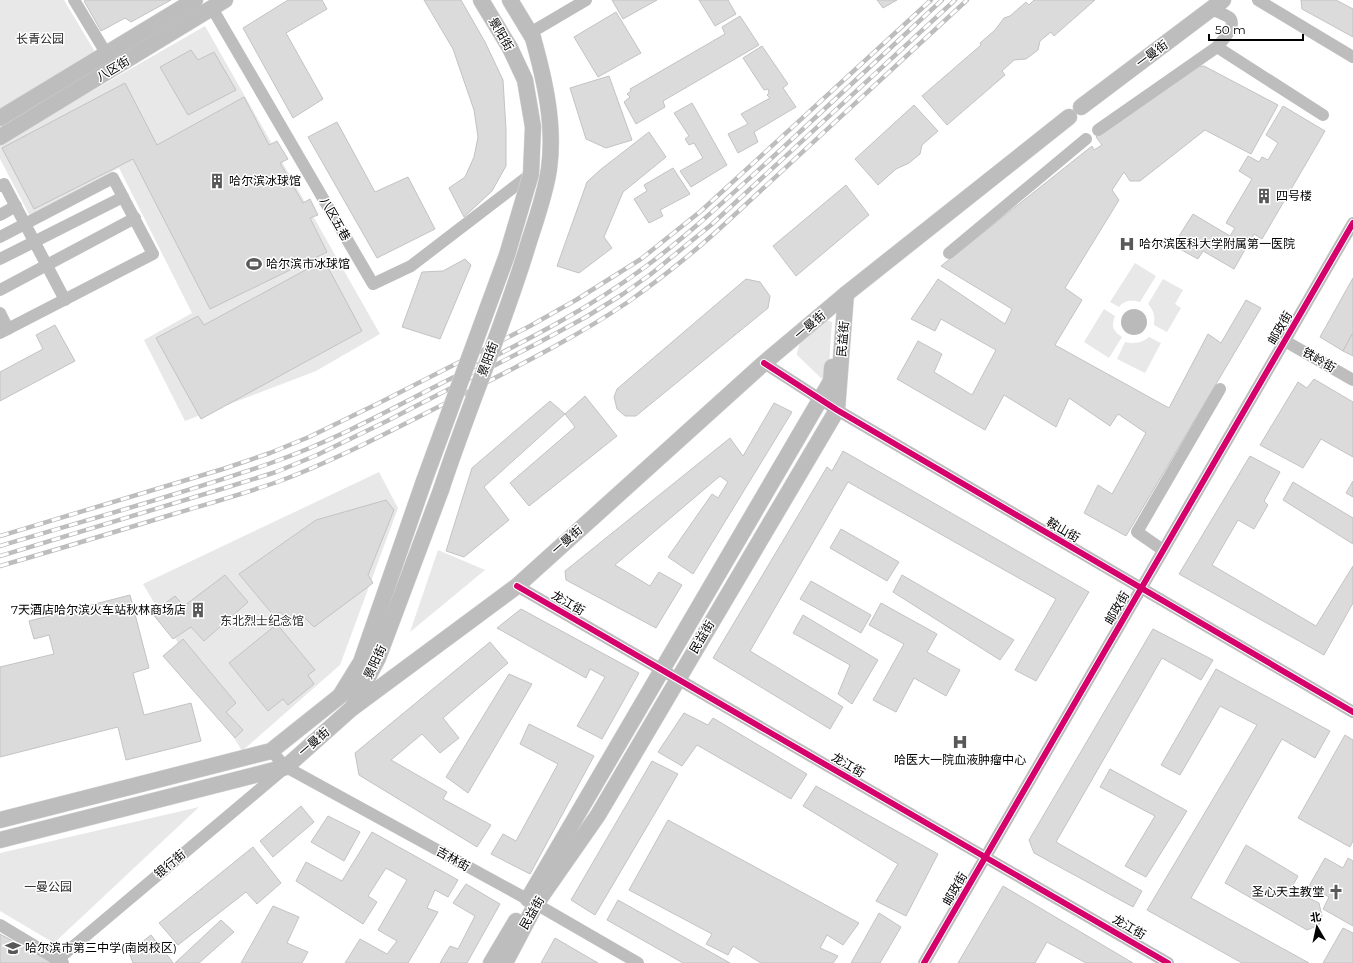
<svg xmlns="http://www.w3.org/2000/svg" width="1353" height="963" viewBox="0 0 1353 963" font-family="Montserrat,'Noto Sans SC',sans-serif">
<rect width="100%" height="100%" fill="#fff"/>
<g fill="#e8e8e8">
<polygon points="0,0 64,0 95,52 0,111"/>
<polygon points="205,26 380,334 316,371 185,421 144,340 192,313 119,168 30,216 0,159 0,144"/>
<path d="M 1135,263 L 1156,276 L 1140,302 C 1131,300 1125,300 1119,307 L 1110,302 Z"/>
<path d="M 1163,279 L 1183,290 L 1175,304 L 1181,308 L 1167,332 L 1154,325 C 1155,316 1154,311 1148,304 Z"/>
<path d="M 1104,309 L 1115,316 C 1111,327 1113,331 1122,337 L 1109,358 L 1084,342 Z"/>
<path d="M 825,320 L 832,322 L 828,379 L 823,380 L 797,355 C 798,338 813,330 825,320 Z"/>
<path d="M 1149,337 L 1161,343 L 1145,373 L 1117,359 L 1125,342 C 1135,344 1142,343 1149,337 Z"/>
<polygon points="379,472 398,508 340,665 242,751 143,584"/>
<polygon points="438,550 485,570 410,632"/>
<polygon points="199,807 54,943 0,911 0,853"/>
</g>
<circle fill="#bababa" cx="1134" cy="322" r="13"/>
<g fill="#dbdbdb" stroke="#c3c3c3">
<polygon points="86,0 171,0 131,22 125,18 101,31 84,1"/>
<polygon points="288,0 322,0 327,9 286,33 323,99 293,118 243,28"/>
<polygon points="424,0 461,0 485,42 503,80 506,130 506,166 492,191 464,217 449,188 465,177 474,157 478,137 474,110 453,49"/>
<polygon points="612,0 657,0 623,19"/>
<polygon points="699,0 728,0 736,14 715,26"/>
<polygon points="877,0 897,0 883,8"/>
<polygon points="1034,0 1095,0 1054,36 1051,32 1040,41 1038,50 1026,59 1014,60 1002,71 1005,75 947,125 922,96 981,45 980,43 995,30 1004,18 1010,16 1026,2 1029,5"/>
<polygon points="1301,0 1336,0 1353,9 1353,37 1302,9"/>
<polygon points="616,12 641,53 598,77 574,37"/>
<polygon points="740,16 759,45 663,101 665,107 636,124 624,102 630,97 627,94 631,91 630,89 725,34 722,27"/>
<polygon points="762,46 788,84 783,88 796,107 754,132 758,142 738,153 728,134 748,124 741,114 770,98 767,95 769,93 768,89 764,90 743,58"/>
<polygon points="191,50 198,60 214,52 236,90 188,115 160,67"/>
<polygon points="1204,66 1278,105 1251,154 1205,130 1140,181 1130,181 1124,172 1112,190 1119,200 1065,288 1082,300 1055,345 1169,408 1208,334 1221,343 1246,300 1261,308 1126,536 1084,513 1098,485 1112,494 1146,433 1118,414 1110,426 1069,398 1056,427 1004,395 985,430 897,379 918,341 942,354 934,372 972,395 996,350 941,319 935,331 911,319 938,279 1005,324 1012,309 941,266 1092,146 1094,150 1102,145 1096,137 1192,67"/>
<polygon points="609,76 632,140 606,148 586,139 570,88"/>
<polygon points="125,83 157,145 244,97 269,145 277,141 288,159 280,163 303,203 310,199 318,215 310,218 327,252 210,309 133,159 34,209 2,148"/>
<polygon points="692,103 727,165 691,187 680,171 703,158 694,143 689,145 685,139 689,136 674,113"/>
<polygon points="914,105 938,131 922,145 920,154 909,163 896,169 878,185 855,159"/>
<polygon points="1283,106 1325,131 1262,239 1254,234 1234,269 1203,251 1198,259 1178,248 1184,239 1179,236 1193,214 1230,236 1235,228 1226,223 1252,179 1239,171 1248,156 1259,162 1262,157 1268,160 1278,143 1266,135"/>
<polygon points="337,122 375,192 408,177 435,229 377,258 308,137"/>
<polygon points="649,132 666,157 623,192 604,237 612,248 579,273 557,266 587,182 600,170"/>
<polygon points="673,168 690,194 660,210 663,216 649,223 634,199 647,191 644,185"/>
<polygon points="846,185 869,215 796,276 773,246"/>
<polygon points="465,259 471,265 440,339 402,327 422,272 443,271"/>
<polygon points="324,260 362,331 201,419 156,338 198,316 204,325"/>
<polygon points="1353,278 1353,333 1343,351 1320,337"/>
<polygon points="746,279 760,282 770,296 768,308 636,416 625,416 617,409 614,397 617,389"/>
<polygon points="55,325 75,361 0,401 0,372 43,349 36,335"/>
<polygon points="1352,334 1353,334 1353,356 1343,351"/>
<polygon points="1314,379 1353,402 1353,457 1321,439 1303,468 1260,445 1298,382 1307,388"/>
<polygon points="585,396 617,436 529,506 510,483 575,427 565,414"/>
<polygon points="550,401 565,414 484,487 509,520 464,557 446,551 472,468"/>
<polygon points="774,403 792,412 693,574 668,557 712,494 718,498 728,482 720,476 615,565 650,586 659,572 682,585 656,628 566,580 565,571 730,438 743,456"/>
<polygon points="843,451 1089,592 1036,681 1015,670 1056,599 848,482 750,651 843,707 830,729 713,658 827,467 832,471"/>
<polygon points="1250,456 1280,472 1264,501 1268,505 1254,529 1238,520 1212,565 1316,626 1353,566 1353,603 1324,655 1179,574"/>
<polygon points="1353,481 1353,497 1346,493"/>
<polygon points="1293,482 1353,518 1353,544 1283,500"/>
<polygon points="386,500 394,510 368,575 373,583 314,627 304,617 293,624 280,612 274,616 239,574 316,520"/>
<polygon points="841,529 899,562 887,581 830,548"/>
<polygon points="225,575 248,602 204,641 191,627 173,639 152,613 175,596 184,606"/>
<polygon points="902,575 1014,640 1000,660 893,592"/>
<polygon points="811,581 871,615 861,633 800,599"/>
<polygon points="130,595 149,668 133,673 144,715 191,703 201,741 126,760 118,727 0,757 0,667 54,654 49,635 34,639 29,621"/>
<polygon points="881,603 937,634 927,652 960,670 946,696 914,678 896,712 873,700 904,644 869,625"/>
<polygon points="521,609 639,673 602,739 577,726 605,677 590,669 586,678 497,628"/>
<polygon points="803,615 878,660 852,704 838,694 850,665 793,633"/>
<polygon points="277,624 315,670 308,675 314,684 288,705 283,699 268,711 229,663"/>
<polygon points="1153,629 1213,660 1201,680 1162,658 1056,842 1142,891 1133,907 1034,853 1029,840"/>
<polygon points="183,639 236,703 226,712 243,730 235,738 163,656"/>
<polygon points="490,642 508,663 443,718 459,738 440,753 422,734 391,760 447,792 443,799 491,825 477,847 359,775 355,753"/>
<polygon points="1216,669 1330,731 1315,758 1282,739 1191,898 1309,963 1242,963 1147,910 1257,725 1220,706 1180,775 1161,765"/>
<polygon points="509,674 532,684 468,793 446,777"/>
<polygon points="684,713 708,725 713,718 807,774 791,799 697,745 682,766 658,752"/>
<polygon points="529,724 594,756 530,874 491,854 503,834 516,841 558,764 520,744"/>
<polygon points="1345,735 1353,740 1353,841 1350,847 1298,818"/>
<polygon points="652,761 678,774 595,915 571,900"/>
<polygon points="1110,769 1187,811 1146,877 1125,866 1155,816 1100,787"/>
<polygon points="816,786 938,854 906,916 876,901 898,864 803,806"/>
<polygon points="301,806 314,822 273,857 260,841"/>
<polygon points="328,816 360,832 344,861 311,842"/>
<polygon points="668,820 859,923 843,945 827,935 820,948 838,956 833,963 761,963 733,946 728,955 706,944 712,934 629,890"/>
<polygon points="372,832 458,880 448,897 435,890 427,908 438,912 408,963 345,963 360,939 387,954 397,941 378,930 407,880 386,868 368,896 377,902 363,924 296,881 306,862 342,881"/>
<polygon points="1246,845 1298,876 1291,889 1319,903 1322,916 1319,925 1307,930 1225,883"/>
<polygon points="253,847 281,883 257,904 246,892 178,945 159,923"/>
<polygon points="1325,858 1343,868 1348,858 1353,861 1353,926 1323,909 1329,897 1309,886"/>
<polygon points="466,884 500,904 467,963 440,963 450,946 458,949 475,916 453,903"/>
<polygon points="1003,886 1133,963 1086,963 1047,942 1035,963 958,963"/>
<polygon points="618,900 730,963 683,963 607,920"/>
<polygon points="273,906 299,917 287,943 308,952 302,963 241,963"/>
<polygon points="879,913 901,927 880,963 851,963"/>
<polygon points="221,920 234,932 199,963 175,963"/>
<polygon points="1343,928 1353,933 1353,963 1323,963"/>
<polygon points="0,934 51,962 50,963 0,963"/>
<polygon points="151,935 171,960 173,963 133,963 129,952"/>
<polygon points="555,938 598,963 541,963"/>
</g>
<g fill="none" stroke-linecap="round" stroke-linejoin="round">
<defs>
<g id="major">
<polyline points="481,0 510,48"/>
<polyline points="510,0 533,38"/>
<polyline points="1081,107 1223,0"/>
<polyline points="0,118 195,0"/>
<polyline points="0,137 225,0"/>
<polyline points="354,704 378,658 441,490"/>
<polyline points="0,820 271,751 340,696 361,662 424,481"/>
<polyline points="0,840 286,767 351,709 517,586 764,363 846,294 1069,117"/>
<polyline points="528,899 831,381 832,367"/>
<polyline points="491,963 516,921"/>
<polyline points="505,963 536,904 598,815 837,410 846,294"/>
</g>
</defs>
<use href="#major" stroke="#dbdbdb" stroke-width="17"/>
<g stroke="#bdbdbd" stroke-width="12">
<polyline points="74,0 106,53"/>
<polyline points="1258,0 1353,57"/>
<polyline points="212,8 373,284 411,266 531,174"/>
<path d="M 1212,9 C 1217,12 1225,14 1230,18 C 1237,26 1222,41 1217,47 L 1323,115"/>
<polyline points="530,33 586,0"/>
<polyline points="1098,130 1217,47"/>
<polyline points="0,186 4,184 65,300"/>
<polyline points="0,215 16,206"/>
<polyline points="0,237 113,178 153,254 0,333"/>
<polyline points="949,253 1086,139"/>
<polyline points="0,259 123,197"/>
<polyline points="0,290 135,218"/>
<polyline points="0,313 8,329"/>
<polyline points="1285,341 1353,380"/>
<polyline points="764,363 837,410 1353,712"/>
<polyline points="1163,550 1137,532 1220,389"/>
<polyline points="517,586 1168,963"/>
<polyline points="271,751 286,767 536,904 638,963"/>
<polyline points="0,925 63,963"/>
<polyline points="56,963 57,960 285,768"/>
<polyline points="924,963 1353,223"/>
</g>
<use href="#major" stroke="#bdbdbd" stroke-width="16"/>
<defs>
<g id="rail">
<polyline points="0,536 223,469 270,453 309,437 379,403 530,326 576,300 641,259 701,211 931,0"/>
<path d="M 0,546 C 90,519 182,494 271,463 C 331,442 386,412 442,383 C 511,348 582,314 645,267 C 691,233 733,193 775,155 C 831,103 886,52 942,0"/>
<polyline points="0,556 228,487 276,472 317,455 387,421 538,343 586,317 623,294 651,274 711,225 955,0"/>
<path d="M 0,566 C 59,549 118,531 177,513 C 211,503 246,493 280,481 C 338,459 394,429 450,401 C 510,370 572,340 628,302 C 659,280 688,257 716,232 L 967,0"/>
</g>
</defs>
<use href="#rail" stroke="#bdbdbd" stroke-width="4.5"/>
<use href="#rail" stroke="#fff" stroke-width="3" stroke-dasharray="9" stroke-linecap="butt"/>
<defs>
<g id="major-bridge">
<polyline points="424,481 507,255 531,174 533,127 525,80 510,48"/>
<path d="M 441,490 C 468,408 502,330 527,248 C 535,222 545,196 549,169 C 555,125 545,81 533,38"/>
</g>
</defs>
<use href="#major-bridge" stroke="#dbdbdb" stroke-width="17" stroke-linecap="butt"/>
<use href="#major-bridge" stroke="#bdbdbd" stroke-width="16"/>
<defs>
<g id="cycleway">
<polyline points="764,363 837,410 1353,712"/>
<polyline points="517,586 1168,963"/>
<polyline points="924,963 1353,223"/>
</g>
</defs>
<use href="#cycleway" stroke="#fff" stroke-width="8"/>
<use href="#cycleway" stroke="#d6006c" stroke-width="6"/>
</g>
<defs>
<symbol id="building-bare" viewBox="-9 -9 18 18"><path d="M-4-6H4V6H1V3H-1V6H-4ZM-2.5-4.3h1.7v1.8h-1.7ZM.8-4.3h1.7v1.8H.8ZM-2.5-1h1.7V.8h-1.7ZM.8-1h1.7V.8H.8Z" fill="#595959" stroke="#fff" stroke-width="2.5" paint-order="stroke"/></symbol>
<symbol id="hospital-bare" viewBox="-9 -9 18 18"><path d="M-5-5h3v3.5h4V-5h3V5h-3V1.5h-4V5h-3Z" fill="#595959" stroke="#fff" stroke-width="2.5" paint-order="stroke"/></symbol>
<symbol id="stadium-bare" viewBox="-9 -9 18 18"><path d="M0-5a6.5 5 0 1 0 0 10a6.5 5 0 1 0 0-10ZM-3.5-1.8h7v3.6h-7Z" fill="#595959" stroke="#fff" stroke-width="2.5" paint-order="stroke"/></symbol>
<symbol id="church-bare" viewBox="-9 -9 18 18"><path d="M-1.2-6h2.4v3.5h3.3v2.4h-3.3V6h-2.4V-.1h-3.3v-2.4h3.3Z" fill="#595959" stroke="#fff" stroke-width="2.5" paint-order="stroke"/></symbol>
<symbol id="school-bare" viewBox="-9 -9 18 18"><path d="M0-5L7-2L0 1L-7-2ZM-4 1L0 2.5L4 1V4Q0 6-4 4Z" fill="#595959" stroke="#fff" stroke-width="2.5" paint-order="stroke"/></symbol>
</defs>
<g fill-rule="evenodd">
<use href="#building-bare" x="206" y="170" width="22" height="22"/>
<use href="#building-bare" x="1253" y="185" width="22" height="22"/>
<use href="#hospital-bare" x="1116" y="233" width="22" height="22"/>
<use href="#stadium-bare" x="243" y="253" width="22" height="22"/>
<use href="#building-bare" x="187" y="599" width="22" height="22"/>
<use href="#hospital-bare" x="949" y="731" width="22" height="22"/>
<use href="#church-bare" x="1325" y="881" width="22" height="22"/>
<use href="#school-bare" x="2" y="937" width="22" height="22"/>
</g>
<g text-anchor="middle" stroke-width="3" stroke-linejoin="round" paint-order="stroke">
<g font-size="12" fill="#000" stroke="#fff">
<text transform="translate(501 34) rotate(60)" y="4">景阳街</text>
<text transform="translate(1152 54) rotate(-37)" y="4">一曼街</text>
<text transform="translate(113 69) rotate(-31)" y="4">八区街</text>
<text transform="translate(335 219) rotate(60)" y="4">八区五巷</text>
<text transform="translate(810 325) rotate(-40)" y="4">一曼街</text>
<text transform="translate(1280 328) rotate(-60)" y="4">邮政街</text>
<text transform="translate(843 339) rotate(-85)" y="4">民益街</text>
<text transform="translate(488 359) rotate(-70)" y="4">景阳街</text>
<text transform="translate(1319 360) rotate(30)" y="4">铁岭街</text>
<text transform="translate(1063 530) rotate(30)" y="4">鞍山街</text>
<text transform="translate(567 540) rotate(-42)" y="4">一曼街</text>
<text transform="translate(568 603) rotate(30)" y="4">龙江街</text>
<text transform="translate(1117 608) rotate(-60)" y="4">邮政街</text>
<text transform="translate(702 637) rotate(-59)" y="4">民益街</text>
<text transform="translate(375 662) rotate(-65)" y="4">景阳街</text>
<text transform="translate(314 742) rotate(-41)" y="4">一曼街</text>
<text transform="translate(848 765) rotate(30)" y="4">龙江街</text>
<text transform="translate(453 859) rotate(29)" y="4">吉林街</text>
<text transform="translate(170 864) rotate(-40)" y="4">银行街</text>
<text transform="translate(955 889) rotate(-60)" y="4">邮政街</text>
<text transform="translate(532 913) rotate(-60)" y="4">民益街</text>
<text transform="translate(1129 927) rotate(30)" y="4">龙江街</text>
</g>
<g font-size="12" fill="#2c2c2c" stroke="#fff">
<text x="40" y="43">长青公园</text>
<text x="262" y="625">东北烈士纪念馆</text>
<text x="48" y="891">一曼公园</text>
</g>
<g font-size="12" fill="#000" stroke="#fff" text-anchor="start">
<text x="229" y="185">哈尔滨冰球馆</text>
<text x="1276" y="200">四号楼</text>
<text x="1139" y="248">哈尔滨医科大学附属第一医院</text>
<text x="266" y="268">哈尔滨市冰球馆</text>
<text x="186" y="614" text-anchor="end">7天酒店哈尔滨火车站秋林商场店</text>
<text x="960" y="764" text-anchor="middle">哈医大一院血液肿瘤中心</text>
<text x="1324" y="896" text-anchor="end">圣心天主教堂</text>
<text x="25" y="952">哈尔滨市第三中学(南岗校区)</text>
</g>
</g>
<g transform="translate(1317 927) rotate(351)" stroke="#ffffff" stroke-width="3" paint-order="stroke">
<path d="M0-3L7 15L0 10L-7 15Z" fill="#000000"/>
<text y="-6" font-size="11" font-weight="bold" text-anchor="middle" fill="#000000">北</text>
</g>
<path d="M1209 34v6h94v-6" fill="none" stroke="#000000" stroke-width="2"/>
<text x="1215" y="34" font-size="12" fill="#000000" stroke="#ffffff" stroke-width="3" paint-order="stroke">50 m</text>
</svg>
